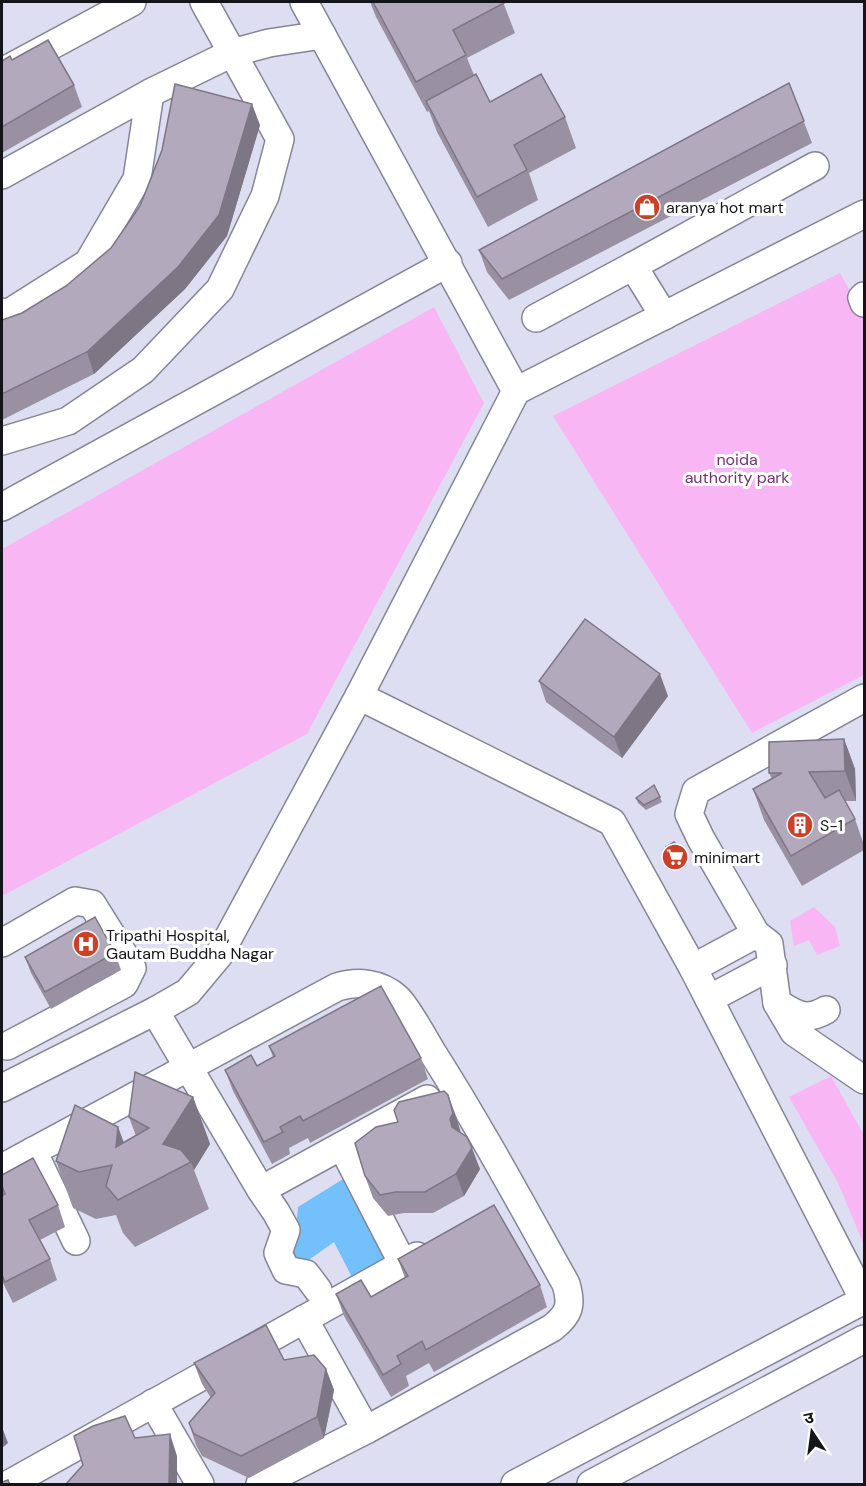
<svg xmlns="http://www.w3.org/2000/svg" width="866" height="1486" viewBox="0 0 866 1486" font-family="'DM Sans','Noto Sans Devanagari',sans-serif">
<rect width="100%" height="100%" fill="#dedef3"/>
<g fill="#f8b7f4">
<polygon points="840,273 864,316 864,675 752,733 553,416"/>
<polygon points="434,307 484,403 307,734 2,896 2,549"/>
<polygon points="814,907 835,927 840,946 817,955 809,940 794,946 790,921"/>
<polygon points="831,1076 864,1135 864,1245 838,1183 789,1097"/>
</g>
<polygon fill="#73c0fa" points="348,1176 397,1252 358,1289 334,1242 303,1264 280,1258 296,1230 298,1207"/>
<g fill="none" stroke-linecap="round" stroke-linejoin="round">
<defs>
<g id="minor">
<polyline points="304,2 516,391"/>
<polyline points="2,72 132,2"/>
<polyline points="2,175 150,93 232,53 269,43 322,35"/>
<polyline points="864,296 862,298 864,303"/>
<polyline points="2,312 9,313 88,263 137,179 150,93"/>
<polyline points="664,316 633,266 815,166"/>
<polyline points="536,318 633,266"/>
<polyline points="2,441 68,421 143,370 220,289 265,196 280,139 204,2"/>
<polyline points="2,507 448,263"/>
<polyline points="359,696 612,822 693,968 864,1300"/>
<polyline points="864,698 696,791 689,814 701,839 756,934 769,944 777,1003 794,1032 864,1080"/>
<polyline points="2,943 75,901 92,904 132,968 124,984 7,1046"/>
<polyline points="693,968 756,934"/>
<polyline points="709,999 773,965"/>
<path d="M 777,1003 C 796,1014 805,1022 826,1010"/>
<polyline points="155,1011 261,1190 427,1099"/>
<polyline points="2,1088 155,1011 188,992 219,955 359,696 516,391 864,214"/>
<polyline points="342,1146 403,1264 417,1256"/>
<polyline points="33,1151 76,1241"/>
<path d="M 2,1168 L 337,987 C 357,981 380,982 397,998 C 408,1008 425,1041 434,1055 C 481,1129 523,1207 566,1284 C 572,1305 570,1314 552,1328 L 366,1430 L 260,1484"/>
<polyline points="261,1190 276,1212 286,1230 278,1253 286,1270 306,1274 318,1290"/>
<polyline points="304,1319 366,1430"/>
<polyline points="153,1403 200,1484"/>
<polyline points="9,1484 403,1264"/>
<polyline points="515,1484 864,1300"/>
<polyline points="591,1484 864,1339"/>
</g>
</defs>
<use href="#minor" stroke="#858598" stroke-width="30"/>
<use href="#minor" stroke="#fff" stroke-width="27"/>
</g>
<g fill="#9991a2">
<polygon points="370,2 503,2 515,33 467,58 474,75 490,102 565,117 576,148 529,173 538,200 488,227 437,132 429,111 427,112 376,17"/>
<polygon points="12,60 74,85 82,107 2,153 2,61"/>
<polygon points="789,83 812,143 509,300 487,272 479,250"/>
<polygon points="260,125 227,236 185,289 94,374 2,420 2,320 22,313 66,286"/>
<polygon points="539,681 668,696 622,758 546,702"/>
<polygon points="844,739 855,769 856,801 845,801 855,819 864,845 864,850 802,886 764,820 753,789 772,779 769,773"/>
<polygon points="660,797 662,802 646,810 638,803 636,798"/>
<polygon points="666,847 679,848 681,854 675,861 668,852"/>
<polygon points="115,953 121,970 51,1009 31,973 25,957"/>
<polygon points="269,1046 421,1058 428,1079 310,1143 308,1138 289,1148 290,1154 272,1164 233,1091 225,1070 257,1066 273,1057"/>
<polygon points="193,1097 210,1144 194,1170 209,1209 135,1247 123,1233 116,1215 96,1219 73,1208 56,1161 118,1127 124,1143 136,1136 129,1117"/>
<polygon points="456,1116 461,1133 480,1169 464,1196 433,1213 404,1213 388,1216 373,1198 365,1176 398,1122"/>
<polygon points="2,1175 58,1205 65,1227 40,1240 50,1259 57,1280 13,1303 2,1281 2,1196 3,1195 2,1190"/>
<polygon points="398,1259 540,1285 547,1307 434,1372 429,1363 406,1376 409,1386 391,1397 344,1316 336,1294 371,1297 405,1278"/>
<polygon points="284,1360 326,1369 334,1390 324,1438 249,1478 202,1456 196,1445 189,1423 211,1398 202,1384 194,1363"/>
</g>
<g fill="#7d7684">
<polygon points="252,104 260,125 227,236 185,289 94,374 87,352"/>
<polygon points="660,674 668,696 622,758 614,737"/>
<polygon points="844,739 855,769 856,801 845,771"/>
<polygon points="679,848 681,854 675,861 673,855"/>
<polygon points="448,1095 456,1116 461,1135 452,1127 450,1119"/>
<polygon points="193,1097 210,1144 194,1170 191,1162 163,1144"/>
<polygon points="118,1127 135,1174 116,1147"/>
<polygon points="472,1148 480,1169 464,1196 456,1174"/>
<polygon points="326,1369 334,1390 324,1438 317,1417"/>
<polygon points="2,1427 8,1443 2,1448"/>
<polygon points="170,1434 177,1456 177,1485 169,1485"/>
</g>
<g fill="#b2a9bc" stroke="#7d7684" stroke-width="1.5">
<polygon points="373,2 503,2 504,3 453,30 466,55 416,82"/>
<polygon points="48,40 74,85 2,127 2,61 10,56 12,60"/>
<polygon points="476,74 490,102 541,74 565,117 514,145 527,170 477,197 426,101"/>
<polygon points="789,83 804,121 502,279 479,250"/>
<polygon points="175,84 252,104 219,215 178,267 87,352 2,394 2,320 22,313 66,286 111,248 140,206 162,150"/>
<polygon points="585,619 660,674 614,737 539,681"/>
<polygon points="844,739 845,771 809,772 825,798 839,790 855,819 791,856 753,789 782,773 769,773 769,742"/>
<polygon points="654,785 660,797 644,805 636,798"/>
<polygon points="674,842 679,848 673,855 666,847"/>
<polygon points="95,917 115,953 45,992 25,957"/>
<polygon points="381,986 421,1058 303,1121 300,1116 280,1127 283,1132 264,1142 225,1070 251,1055 257,1066 275,1056 269,1046"/>
<polygon points="135,1072 193,1097 163,1144 181,1150 191,1162 118,1200 106,1186 112,1165 79,1172 56,1161 75,1105 118,1127 116,1147 149,1128 129,1117"/>
<polygon points="444,1091 448,1095 453,1113 450,1119 452,1127 467,1137 472,1148 456,1174 425,1192 396,1192 380,1195 365,1176 355,1143 376,1127 398,1122 394,1110 399,1102"/>
<polygon points="33,1158 58,1205 29,1220 50,1259 5,1282 2,1275 2,1196 5,1194 2,1186 2,1175"/>
<polygon points="494,1205 540,1285 426,1350 422,1341 397,1356 401,1364 383,1375 336,1294 361,1280 371,1297 408,1276 398,1259"/>
<polygon points="266,1325 284,1360 314,1355 326,1369 317,1417 241,1456 194,1434 189,1423 215,1393 194,1363"/>
<polygon points="125,1416 135,1438 170,1434 169,1485 65,1485 83,1465 74,1436 93,1426"/>
<polygon points="8,1480 10,1485 2,1485 2,1482"/>
</g>
<defs>
<symbol id="shop-disc" viewBox="-11 -11 22 22"><circle r="9.5" fill="#cb4027" stroke="#fff"/><path d="M-5-2.5h2.3a2.7 3.5 0 0 1 5.4 0H5L5.5 6h-11ZM-1.5-2.5h3a1.5 2.3 0 0 0-3 0Z" fill="#fff"/></symbol>
<symbol id="building-disc" viewBox="-11 -11 22 22"><circle r="9.5" fill="#cb4027" stroke="#fff"/><path d="M-4-6H4V6H1V3H-1V6H-4ZM-2.5-4.3h1.7v1.8h-1.7ZM.8-4.3h1.7v1.8H.8ZM-2.5-1h1.7V.8h-1.7ZM.8-1h1.7V.8H.8Z" fill="#fff"/></symbol>
<symbol id="supermarket-disc" viewBox="-11 -11 22 22"><circle r="9.5" fill="#cb4027" stroke="#fff"/><path d="M-6-5.5h2.5l.6 2H6L4.5 2H-2.5L-4.4-4H-6ZM-1.5 3.2a1.3 1.3 0 1 0 .1 0ZM3 3.2a1.3 1.3 0 1 0 .1 0Z" fill="#fff"/></symbol>
<symbol id="hospital-disc" viewBox="-11 -11 22 22"><circle r="9.5" fill="#cb4027" stroke="#fff"/><path d="M-5-5h3v3.5h4V-5h3V5h-3V1.5h-4V5h-3Z" fill="#fff"/></symbol>
</defs>
<g fill-rule="evenodd">
<use href="#shop-disc" x="632" y="192" width="30" height="30"/>
<use href="#building-disc" x="785" y="810" width="30" height="30"/>
<use href="#supermarket-disc" x="660" y="842" width="30" height="30"/>
<use href="#hospital-disc" x="71" y="929" width="30" height="30"/>
</g>
<g text-anchor="middle" stroke-width="6" stroke-linejoin="round" paint-order="stroke">
<g font-size="16" fill="#14141b" stroke="#fff" text-anchor="start">
<text x="666" y="213">aranya hot mart</text>
<text x="820" y="831">S-1</text>
<text x="694" y="863">minimart</text>
<text x="106" y="941">Tripathi Hospital,<tspan x="106" dy="18">Gautam Buddha Nagar</tspan></text>
</g>
<g font-size="16" fill="#7a2d78" stroke="#fff">
<text x="737" y="465">noida<tspan x="737" dy="18">authority park</tspan></text>
</g>
</g>
<rect width="866" height="1486" fill="none" stroke="#14141b" stroke-width="6"/>
<g transform="translate(812 1432) rotate(347)" stroke="#ffffff" stroke-width="4.5" paint-order="stroke">
<path d="M0-4.5L10 22L0 15L-10 22Z" fill="#14141b"/>
<text y="-9" font-size="16" font-weight="bold" text-anchor="middle" fill="#14141b">उ</text>
</g>
</svg>
